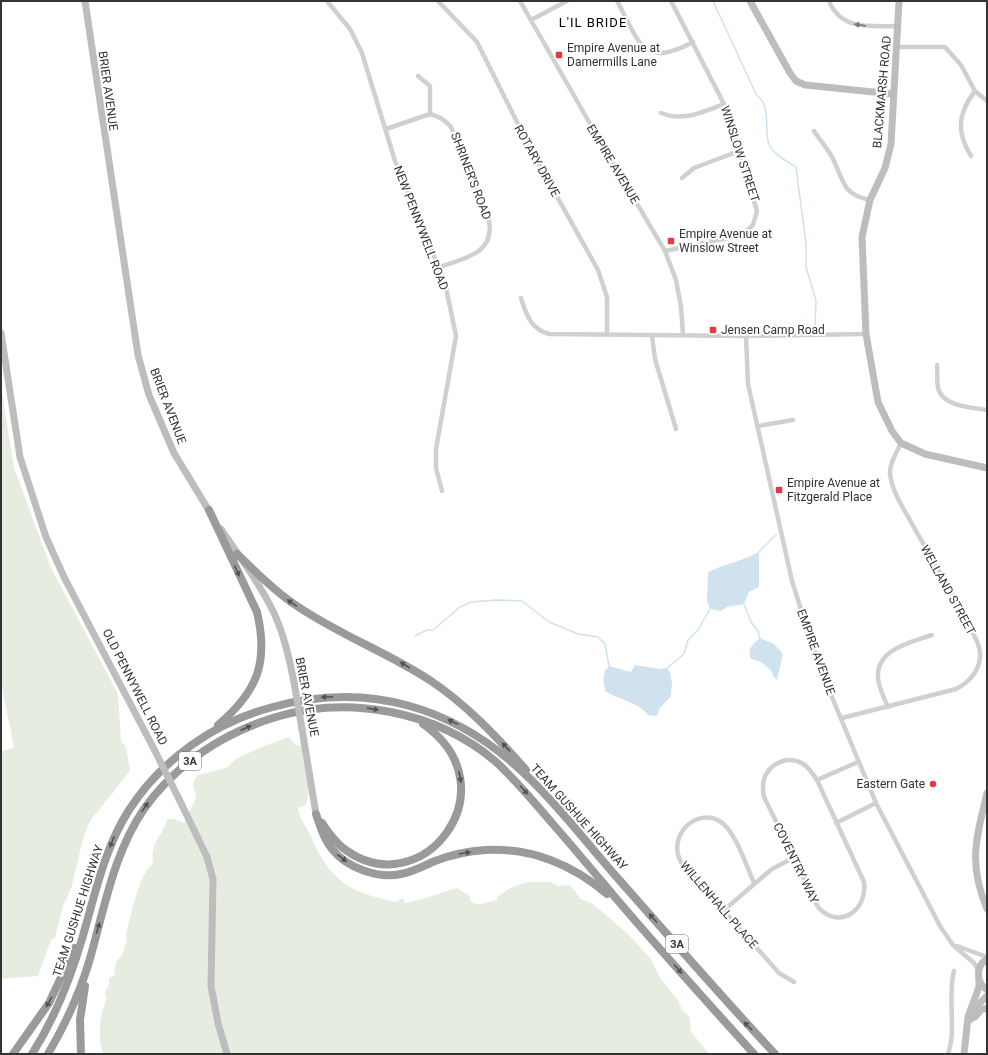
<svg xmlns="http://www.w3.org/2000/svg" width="988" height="1055" viewBox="0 0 988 1055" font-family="Roboto,sans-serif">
<rect width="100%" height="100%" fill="#fff"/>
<g fill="#e6ecdf">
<polygon points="1,386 14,468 51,568 118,694 121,741 126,747 130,771 90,821 83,839 71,889 63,906 55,938 51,940 38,976 1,979 1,751 14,748 1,682"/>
<path d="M 289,737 L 295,745 L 301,746 C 307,765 313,787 305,806 L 298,807 C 299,819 306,825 310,835 C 330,880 347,892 396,902 L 402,898 L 405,903 C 423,900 439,893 457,888 L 470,896 L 470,900 C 478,909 487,901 497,900 L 497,897 L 512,887 L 528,882 L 550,882 L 558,886 L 570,885 L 581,899 L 593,904 L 627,933 L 650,958 L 661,979 L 678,1000 L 682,1010 L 689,1016 L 691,1032 L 709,1054 L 103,1054 C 97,1034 100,1017 107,997 L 105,993 L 109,985 L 109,978 L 114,976 L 116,962 C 123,957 128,943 126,934 C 131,917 139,872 153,864 C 150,842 162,838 167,819 L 175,819 L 184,823 L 196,798 L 193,782 L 198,775 L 226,768 L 236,759 L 259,748 Z"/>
</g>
<g fill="#cfe2ee">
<path d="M 759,552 L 759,587 L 749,592 L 744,604 L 727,607 L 721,611 L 710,609 L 707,600 L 708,572 C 725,564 742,561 759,552 Z"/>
<path d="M 760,638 L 774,644 L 783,654 L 777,680 L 773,676 L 771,670 L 761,662 L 751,659 C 747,649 752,645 760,638 Z"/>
<path d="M 635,665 L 660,669 L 667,668 L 670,673 L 672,682 L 671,696 L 660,708 L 657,716 L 648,715 C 638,702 619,700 605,691 C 604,681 601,673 609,666 L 631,672 Z"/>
</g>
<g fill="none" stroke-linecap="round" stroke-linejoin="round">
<g stroke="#cfe2ee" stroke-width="1.5">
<path d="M 713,1 L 756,94 C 772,108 764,123 768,141 C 770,153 787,161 796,167 L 806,244 L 806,267 L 816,301 L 815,325"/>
<polyline points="759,552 776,535"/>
<polyline points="744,604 751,622 758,631 760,638"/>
<polyline points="415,636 427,630 433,630 460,607 471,602 497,600 522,601 549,622 578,634 598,637 605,644 609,666"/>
<polyline points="667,668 684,654 688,640 698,630 710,609"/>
</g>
<g stroke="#d0d0d0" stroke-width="4.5">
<polyline points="327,1 350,29 362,53 395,161 445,283 456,336 436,449 436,468 442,491"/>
<polyline points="438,1 477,42 531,150 598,270 607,297 607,334"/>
<polyline points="520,1 597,136 665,251 676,280 681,307 683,335"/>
<path d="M 617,1 C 639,41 642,70 693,42"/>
<path d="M 829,1 C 841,31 872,26 898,26"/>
<polyline points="531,20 567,1"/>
<polyline points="897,47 945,47 961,65 975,91 987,101"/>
<polyline points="418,76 430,86 430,114"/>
<path d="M 661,113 C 683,122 703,112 724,104"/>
<path d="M 386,129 L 430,114 C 439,116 445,120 451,127 L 489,221 C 495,254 464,258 440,267"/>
<path d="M 814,131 C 820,140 827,148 832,157 C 844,180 841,194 870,200"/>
<path d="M 971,156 C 956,132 958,113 975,91"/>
<polyline points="682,178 694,168 739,151"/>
<polyline points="665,251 742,235 753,225 757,211 724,104 671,1"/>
<path d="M 521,298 C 526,315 531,329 549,334 L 746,336 L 866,334"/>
<polyline points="652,336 655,359 676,429"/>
<polyline points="746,336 748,384 792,581 808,632 824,678 876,803 940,926 953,945 974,963 979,971"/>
<path d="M 937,365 C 938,373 936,384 939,391 C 946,407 972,407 987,410"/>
<polyline points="758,426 793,420"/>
<path d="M 888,707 C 885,700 881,692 879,684 C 871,650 909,643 932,635"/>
<path d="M 842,718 L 956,689 C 968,683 979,672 980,657 C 981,647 975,637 970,628 C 953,591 930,557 911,522 C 903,508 892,491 890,474 C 889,464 897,452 901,443"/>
<path d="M 787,760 C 803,759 809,768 817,780 L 864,882 C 868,910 839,931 818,907 L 764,797 C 760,778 768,764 787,760 Z"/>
<polyline points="817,780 858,762"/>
<polyline points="836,823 876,803"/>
<path d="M 754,883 C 747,867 735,831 721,822 C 697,806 665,836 682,864 L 779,973 L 794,982"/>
<polyline points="724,910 772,869 793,858"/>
<polyline points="957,946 987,957"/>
<path d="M 948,1054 C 957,1027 947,998 954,971"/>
</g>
<g stroke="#bdbdbd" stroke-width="7">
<polyline points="85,1 138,355 149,395 174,453 211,514"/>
<polyline points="750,1 790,73 796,81 805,85 893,94"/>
<polyline points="899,1 891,144 885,168 870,200 862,237 866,334 878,402 892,431 901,443 925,454 987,468"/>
<polyline points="1,333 20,457 46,537 64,577 155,751"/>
<path d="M 221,529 C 238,555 257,579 271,607 C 283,630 289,657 294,682"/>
<polyline points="302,729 316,814"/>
<path d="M 987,793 C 976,839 968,863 987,909"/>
<polyline points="179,799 207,857 213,879 211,986 218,1023 227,1054"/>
<path d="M 987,959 C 975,967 976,982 987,990"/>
<polyline points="975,1017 981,1010 987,1008"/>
<polyline points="971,1019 979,1004 987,996"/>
<polyline points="964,1054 968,1017 979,987 979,979"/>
</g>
<g stroke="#9a9a9a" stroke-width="8">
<path d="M 209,510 L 257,612 C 269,663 257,692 218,725"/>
<path d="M 237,554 C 255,571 273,590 294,604 C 337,634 387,652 431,681 C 467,705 497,737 526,770"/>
<path d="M 316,814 C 320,826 324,839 332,849 C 347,868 378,879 401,874 C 413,872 423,866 435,861 C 451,855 468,851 485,850 C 531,847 573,865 607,894"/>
<path d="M 322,823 C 328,832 334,841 343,848 C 421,908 515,788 423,724"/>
<polyline points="13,1054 49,1003 75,948"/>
<path d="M 32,1054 C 55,1018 70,980 82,939 C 95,895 104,849 129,810 C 162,759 215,722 273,707 C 369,681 455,707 526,775 C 558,805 585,841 614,874 C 667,934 720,995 775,1054"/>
<path d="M 48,1054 C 65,1025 79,995 89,962 C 104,911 113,854 144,809 C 176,764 223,733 276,717 C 349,695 436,711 495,761 C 516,780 534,802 552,823 C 573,847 593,871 614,896 C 659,949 707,1002 754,1054"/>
<polyline points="81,1054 80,1020 85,986"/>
</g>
<g stroke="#bdbdbd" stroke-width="7">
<polyline points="294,682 302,729"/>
<polyline points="155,751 179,799"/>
</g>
</g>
<defs><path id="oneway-solid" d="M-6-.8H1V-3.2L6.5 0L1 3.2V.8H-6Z"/></defs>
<use fill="#7a7a7a" href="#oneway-solid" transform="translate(860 25) rotate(-172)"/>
<g fill="#525252">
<use href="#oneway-solid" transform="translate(237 571) rotate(65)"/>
<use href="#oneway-solid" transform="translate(292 603) rotate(-145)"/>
<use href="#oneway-solid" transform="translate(405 665) rotate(-148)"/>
<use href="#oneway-solid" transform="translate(327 697) rotate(177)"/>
<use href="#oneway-solid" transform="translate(373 709) rotate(8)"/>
<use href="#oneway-solid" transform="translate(453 722) rotate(-154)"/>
<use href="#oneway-solid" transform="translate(246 728) rotate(-24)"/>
<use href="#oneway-solid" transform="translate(506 747) rotate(-133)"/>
<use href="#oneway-solid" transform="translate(460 777) rotate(79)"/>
<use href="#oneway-solid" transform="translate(524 790) rotate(48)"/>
<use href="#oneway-solid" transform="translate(145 807) rotate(-55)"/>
<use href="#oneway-solid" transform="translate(112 842) rotate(112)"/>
<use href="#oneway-solid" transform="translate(465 853) rotate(-10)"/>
<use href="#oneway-solid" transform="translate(342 858) rotate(38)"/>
<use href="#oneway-solid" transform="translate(653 918) rotate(-132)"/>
<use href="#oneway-solid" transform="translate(98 928) rotate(-74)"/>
<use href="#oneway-solid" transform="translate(678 969) rotate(49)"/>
<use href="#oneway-solid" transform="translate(49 1002) rotate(120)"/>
<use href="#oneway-solid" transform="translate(748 1026) rotate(-134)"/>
</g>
<g fill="#e63946" stroke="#fff" stroke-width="1.5">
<rect x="555" y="51" width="8" height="8" rx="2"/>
<rect x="667" y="237" width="8" height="8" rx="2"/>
<rect x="709" y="326" width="8" height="8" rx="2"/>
<rect x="775" y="486" width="8" height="8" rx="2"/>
<circle cx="933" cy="784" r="4"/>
</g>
<g text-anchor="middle" stroke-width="4" stroke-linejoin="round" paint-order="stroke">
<g fill="#fff" stroke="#707070" stroke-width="1">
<rect x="179" y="752" width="22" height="18" rx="3"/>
<rect x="666" y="935" width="22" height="18" rx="3"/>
</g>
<g font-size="11" font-weight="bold" fill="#333">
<text x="190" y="765">3A</text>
<text x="677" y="948">3A</text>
</g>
<g font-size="12" fill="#333" stroke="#fff" text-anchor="start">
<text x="567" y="52">Empire Avenue at<tspan x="567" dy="14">Damermills Lane</tspan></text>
<text x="679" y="238">Empire Avenue at<tspan x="679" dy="14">Winslow Street</tspan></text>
<text x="721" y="334">Jensen Camp Road</text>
<text x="787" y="487">Empire Avenue at<tspan x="787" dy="14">Fitzgerald Place</tspan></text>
<text x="925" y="788" text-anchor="end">Eastern Gate</text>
</g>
<g font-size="12" fill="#333" stroke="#fff">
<text transform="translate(108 91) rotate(82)" y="4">BRIER AVENUE</text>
<text transform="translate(882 92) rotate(-85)" y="4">BLACKMARSH ROAD</text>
<text transform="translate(740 154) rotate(72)" y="4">WINSLOW STREET</text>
<text transform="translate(537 161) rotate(61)" y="4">ROTARY DRIVE</text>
<text transform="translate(613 164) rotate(59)" y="4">EMPIRE AVENUE</text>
<text transform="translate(471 176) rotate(69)" y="4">SHRINER'S ROAD</text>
<text transform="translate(421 228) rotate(69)" y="4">NEW PENNYWELL ROAD</text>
<text transform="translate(168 406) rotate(69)" y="4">BRIER AVENUE</text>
<text transform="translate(948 590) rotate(61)" y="4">WELLAND STREET</text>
<text transform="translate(816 652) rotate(70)" y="4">EMPIRE AVENUE</text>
<text transform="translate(135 687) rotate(63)" y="4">OLD PENNYWELL ROAD</text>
<text transform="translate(307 697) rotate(79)" y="4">BRIER AVENUE</text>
<text transform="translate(579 817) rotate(48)" y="4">TEAM GUSHUE HIGHWAY</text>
<text transform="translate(796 863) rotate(64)" y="4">COVENTRY WAY</text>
<text transform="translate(719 905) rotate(49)" y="4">WILLENHALL PLACE</text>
<text transform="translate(78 911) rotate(-72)" y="4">TEAM GUSHUE HIGHWAY</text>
</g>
<g font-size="13" letter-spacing="1" fill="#000" stroke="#fff">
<text x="593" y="27">L'IL BRIDE</text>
</g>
</g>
<rect width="988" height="1055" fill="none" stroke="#333333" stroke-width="4"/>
</svg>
